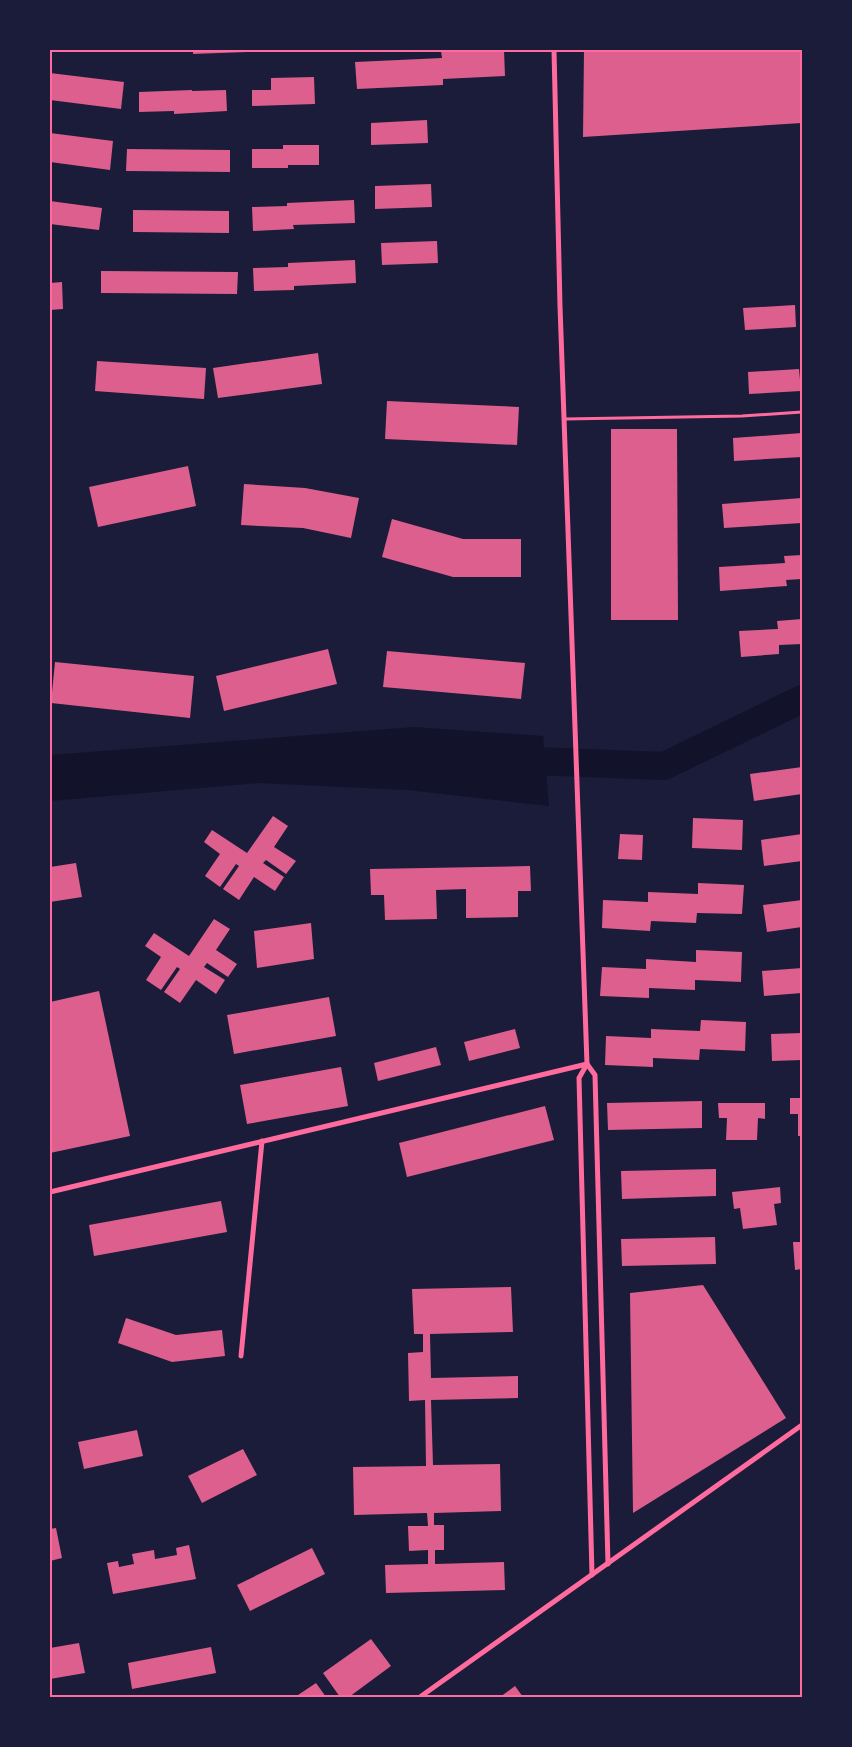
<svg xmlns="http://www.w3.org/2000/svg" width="852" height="1747" viewBox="0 0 852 1747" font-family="Cabin,sans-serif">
<rect width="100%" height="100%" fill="#1b1b3a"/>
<polygon fill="#12122b" points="414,727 543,736 549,806 407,790 259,783 50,801 50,755"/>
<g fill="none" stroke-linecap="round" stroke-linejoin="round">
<polyline stroke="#12122b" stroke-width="28" points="508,760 664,766 802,699"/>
</g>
<g fill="#dd5f8e">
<polygon points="193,50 247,50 247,52 193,54"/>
<polygon points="504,50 505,76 443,79 443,85 357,89 355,62 442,58 441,51"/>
<polygon points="584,50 802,50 802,123 583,137"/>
<polygon points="50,73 124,82 121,109 50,100"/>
<polygon points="314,77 315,104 252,106 252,90 271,90 271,78"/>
<polygon points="192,90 192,91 226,90 227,111 174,114 174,111 139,112 139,92"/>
<polygon points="427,120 428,143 371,145 371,123"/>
<polygon points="50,133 113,141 110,170 50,162"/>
<polygon points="283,145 319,145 319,165 288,165 288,168 252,168 252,149 283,149"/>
<polygon points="127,149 230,150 230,172 126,171"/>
<polygon points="431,184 432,207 375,209 375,186"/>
<polygon points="354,200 355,223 293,225 294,229 253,231 252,207 287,206 287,203"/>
<polygon points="50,201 102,208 99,230 50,224"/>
<polygon points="133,210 229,211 229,233 133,232"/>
<polygon points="437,241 438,263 382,265 381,243"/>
<polygon points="355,260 356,283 294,286 294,290 254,291 253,268 288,267 288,263"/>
<polygon points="101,271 238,272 237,294 101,293"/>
<polygon points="62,282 63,309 50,310 50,283"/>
<polygon points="795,305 796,327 745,330 743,308"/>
<polygon points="318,353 322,384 218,398 213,368"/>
<polygon points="97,361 206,368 204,399 95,391"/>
<polygon points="799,369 801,391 749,394 748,372"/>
<polygon points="387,401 519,407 517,445 385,439"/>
<polygon points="611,429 677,429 678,620 611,620"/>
<polygon points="802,433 802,457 734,461 733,438"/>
<polygon points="188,466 196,506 98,527 89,487"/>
<polygon points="244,484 305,488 359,498 351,538 303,528 241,525"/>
<polygon points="802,498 802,523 724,528 722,504"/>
<polygon points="392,519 463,539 521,539 521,577 453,577 382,557"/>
<polygon points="802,555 802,579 786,580 787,586 720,591 719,567 785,563 784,556"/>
<polygon points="802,619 802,644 779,645 779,654 741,657 739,631 778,629 777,621"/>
<polygon points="328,649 337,684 224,711 216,676"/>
<polygon points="387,651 525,663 521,699 383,687"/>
<polygon points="55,662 194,676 190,718 51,703"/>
<polygon points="802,767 802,794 754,801 750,774"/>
<polygon points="273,816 288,826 274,847 296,861 286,874 266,860 263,863 284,877 275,891 254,877 239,900 223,889 239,866 236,864 220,887 205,876 220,854 204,842 212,830 247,853"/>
<polygon points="693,818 743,820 742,850 692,848"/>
<polygon points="620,834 643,835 642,860 618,859"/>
<polygon points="802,834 802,861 764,866 761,840"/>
<polygon points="76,863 82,897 50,902 50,867"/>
<polygon points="530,866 531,891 518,891 518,917 466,918 466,889 436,890 437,919 385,920 384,895 371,895 370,869"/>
<polygon points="698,883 744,885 742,914 697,913 696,923 651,921 650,931 602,928 603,900 648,902 648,892 698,894"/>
<polygon points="802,900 802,927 767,932 763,905"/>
<polygon points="214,919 230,929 216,950 237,964 228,977 207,963 204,967 225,980 216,994 196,980 180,1003 164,992 180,969 177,967 161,990 146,980 161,957 145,946 154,933 189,956"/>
<polygon points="311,923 314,959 257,968 254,931"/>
<polygon points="696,950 742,952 741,982 695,980 695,990 649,988 649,998 600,996 602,967 646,969 646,959 696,962"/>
<polygon points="802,968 802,993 764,996 762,971"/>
<polygon points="99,991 130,1136 50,1153 50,1002"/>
<polygon points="329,997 336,1036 234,1054 227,1015"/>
<polygon points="701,1020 746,1022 745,1051 700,1049 699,1060 653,1058 653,1067 605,1065 606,1036 651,1038 651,1029 700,1031"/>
<polygon points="515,1029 520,1048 469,1061 464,1042"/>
<polygon points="802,1033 802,1060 772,1061 771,1034"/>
<polygon points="436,1047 441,1065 378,1081 374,1063"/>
<polygon points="341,1067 348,1106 247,1124 240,1085"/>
<polygon points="790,1098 802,1098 802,1136 798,1136 798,1114 790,1114"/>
<polygon points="702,1101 702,1128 608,1130 607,1103"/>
<polygon points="718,1103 765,1103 765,1119 758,1118 757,1140 726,1140 727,1118 719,1118"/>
<polygon points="545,1106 554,1140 407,1177 399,1143"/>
<polygon points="716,1169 716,1196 622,1199 621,1171"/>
<polygon points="780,1187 781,1203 774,1204 777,1225 743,1229 740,1208 734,1209 732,1192"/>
<polygon points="221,1201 227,1232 94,1256 89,1225"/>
<polygon points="715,1237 716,1264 622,1266 621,1239"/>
<polygon points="793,1242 802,1242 802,1269 795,1270"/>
<polygon points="703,1285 786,1418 633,1513 630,1293"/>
<polygon points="511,1287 513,1332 430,1334 431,1378 518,1376 518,1398 431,1400 433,1465 500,1464 501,1511 434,1513 434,1525 444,1525 444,1550 435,1550 435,1564 504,1562 505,1590 386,1593 385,1565 428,1564 428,1550 409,1551 408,1526 428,1526 427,1513 354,1515 353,1467 426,1466 425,1400 409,1401 408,1353 423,1352 423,1334 414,1334 412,1289"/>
<polygon points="126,1318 176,1335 222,1330 225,1356 172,1362 118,1343"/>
<polygon points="137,1430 143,1456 84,1469 78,1442"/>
<polygon points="243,1449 257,1475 202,1503 188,1476"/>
<polygon points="56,1528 62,1558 50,1561 50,1529"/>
<polygon points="189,1545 196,1579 113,1594 107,1563 118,1561 119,1567 134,1564 132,1554 154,1550 155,1559 177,1555 176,1548"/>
<polygon points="312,1548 325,1574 250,1611 237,1585"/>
<polygon points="371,1639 391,1666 349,1697 340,1697 323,1673"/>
<polygon points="79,1643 85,1673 50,1679 50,1648"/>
<polygon points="211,1647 216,1673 132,1689 128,1663"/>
<polygon points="316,1683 326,1697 295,1697"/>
<polygon points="515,1686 523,1697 500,1697"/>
</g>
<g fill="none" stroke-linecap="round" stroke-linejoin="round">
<polyline stroke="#ff6b9d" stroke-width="3" points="564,419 742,416 802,412"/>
<g stroke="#ff6b9d" stroke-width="5">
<polyline points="554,50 560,306 587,1064 579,1078 592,1575"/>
<polyline points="587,1064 595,1075 608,1564"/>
<polyline points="50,1192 587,1064"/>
<polyline points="241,1356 262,1141"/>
<polyline points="420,1697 802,1425"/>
</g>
</g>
<rect width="852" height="1747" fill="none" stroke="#1b1b3a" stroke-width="102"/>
<rect x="51" y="51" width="750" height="1645" fill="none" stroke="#ff6b9d" stroke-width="2"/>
</svg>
